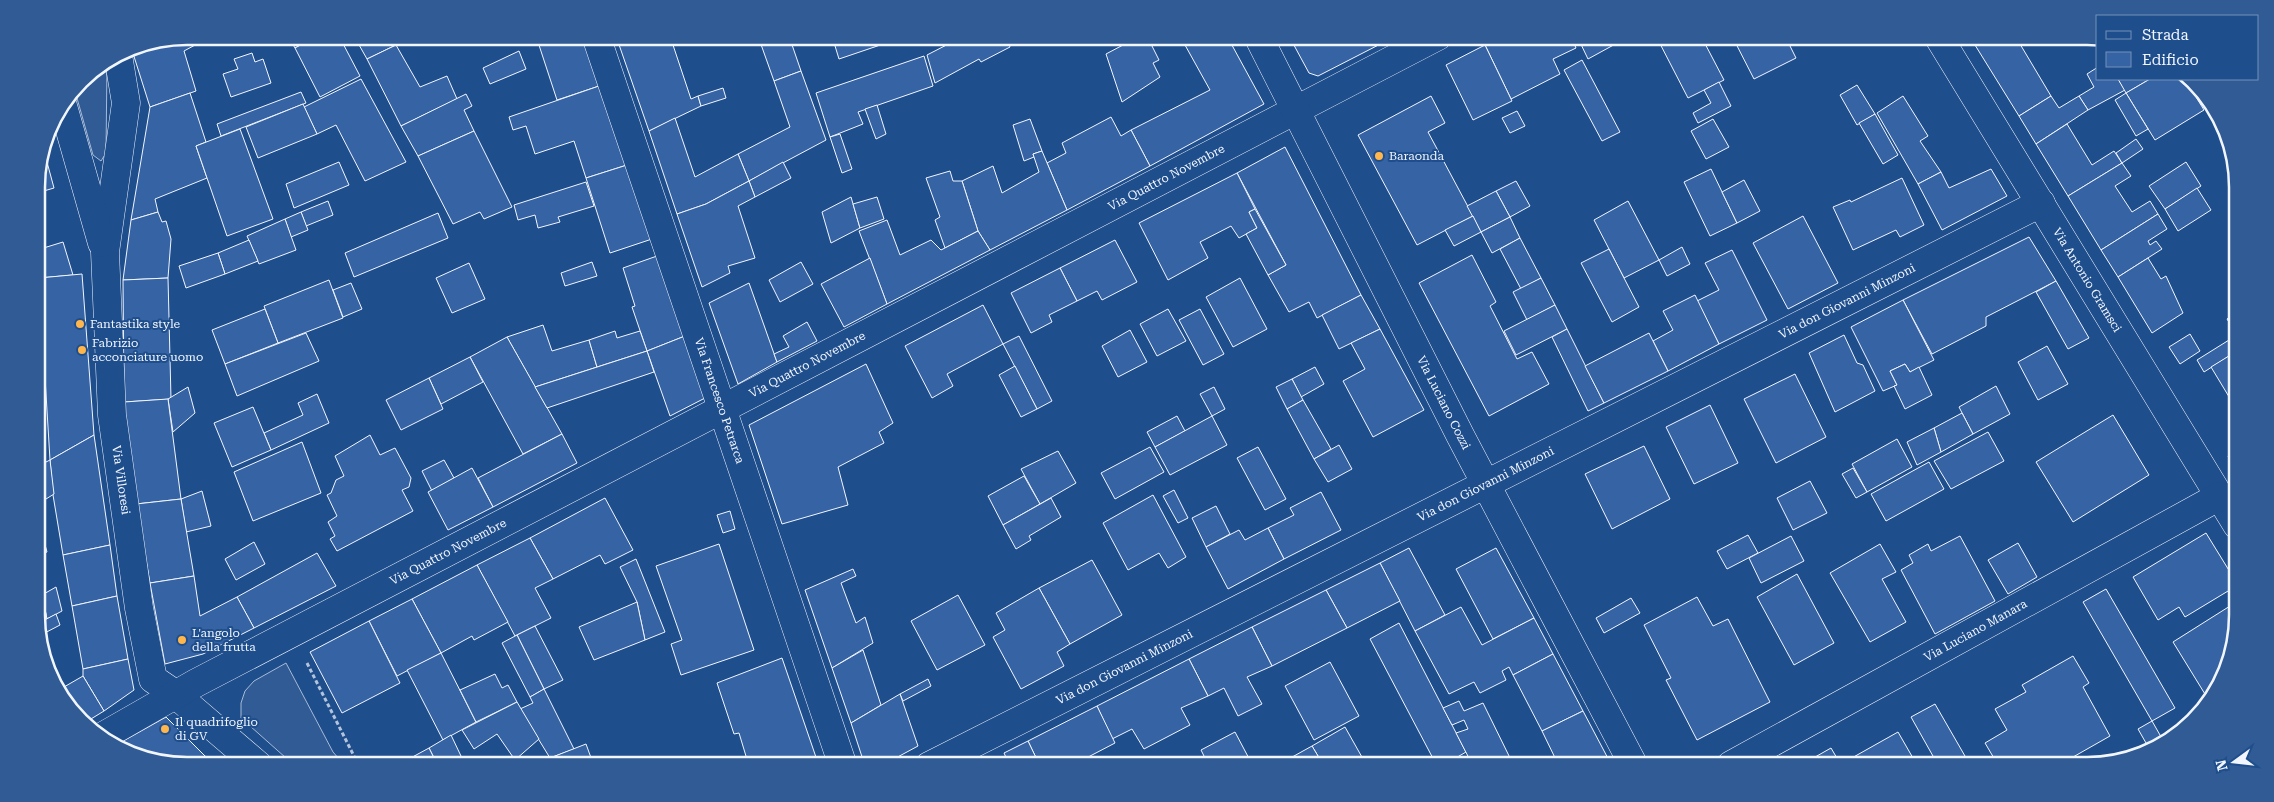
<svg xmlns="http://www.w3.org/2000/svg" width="2274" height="802" viewBox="0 0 2274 802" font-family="'Roboto Serif',serif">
<rect width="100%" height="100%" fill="#1f4e8c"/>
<g fill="#305b95" stroke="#a8bbd7">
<polygon points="107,62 106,153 101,161 93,155 75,91 88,74"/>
<polygon points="286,663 333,752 345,766 295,766 241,718 241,703 245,691 254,681"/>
</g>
<g fill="#3563a3" stroke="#f2f6ff">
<polygon points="187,36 207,36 208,38 184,51 196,91 150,107 131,47"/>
<polygon points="288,36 317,36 295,48"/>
<polygon points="317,36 339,36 360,76 320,97 295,48"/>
<polygon points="354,36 392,36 396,45 367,59"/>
<polygon points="536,36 582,36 599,86 557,100"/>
<polygon points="616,36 670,36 691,99 698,96 701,106 649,131"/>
<polygon points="758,36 789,36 801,71 774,81"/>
<polygon points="832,36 897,36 898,39 839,59"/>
<polygon points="964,36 1007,36 1010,47 981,62 979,59 935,83 927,55"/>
<polygon points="1031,36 1052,36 1035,45"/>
<polygon points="1140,36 1147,36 1159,60 1153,63 1160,77 1122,102 1106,54"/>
<polygon points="1180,36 1227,36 1264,104 1150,166 1131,130 1210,90"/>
<polygon points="1289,36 1396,36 1318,76 1309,73"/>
<polygon points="1503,36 1571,36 1576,48 1553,59 1560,74 1511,99 1485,45"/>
<polygon points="1577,36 1630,36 1588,59"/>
<polygon points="1656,36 1701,36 1724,80 1688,98"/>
<polygon points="1732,36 1785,36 1796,58 1754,79"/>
<polygon points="1970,36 1989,36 1975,45"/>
<polygon points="1989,36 2010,36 2013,41 2017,39 2051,96 2019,116 1975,45"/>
<polygon points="396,45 420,87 447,76 457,99 401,126 367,59"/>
<polygon points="1485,45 1512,101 1473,120 1446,65"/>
<polygon points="519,51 526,69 490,84 483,68"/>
<polygon points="252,53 255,62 263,59 271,83 231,97 223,74 238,69 234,59"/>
<polygon points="924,56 933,86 858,112 863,124 830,137 816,93"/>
<polygon points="1582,60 1620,132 1602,141 1564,70"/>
<polygon points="2098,67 2098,79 2118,79 2125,90 2088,110 2079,96 2094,87 2087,74"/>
<polygon points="801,71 826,140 749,181 738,154 790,127 774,81"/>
<polygon points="361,79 406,162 365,181 336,125 317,134 304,107"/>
<polygon points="2118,79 2150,79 2126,93"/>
<polygon points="2150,79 2185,79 2204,110 2155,140 2126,93"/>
<polygon points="1719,82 1731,106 1698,123 1693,113 1711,103 1704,90"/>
<polygon points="1857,85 1875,114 1857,125 1840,95"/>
<polygon points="599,86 627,165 586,178 574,141 535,154 526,126 513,130 509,117"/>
<polygon points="723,88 726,98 701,106 698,96"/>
<polygon points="301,92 306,103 221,136 217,124"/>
<polygon points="190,93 206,142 196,146 207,178 155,199 158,212 131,220 150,107"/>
<polygon points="2126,93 2148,129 2136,136 2115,100"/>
<polygon points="466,94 472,106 464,110 474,131 418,156 401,126"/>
<polygon points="1431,96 1445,123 1428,132 1473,216 1417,245 1358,135"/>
<polygon points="1903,96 1928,136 1920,141 1941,172 1918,184 1877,113"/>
<polygon points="2051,96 2059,108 2079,96 2088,110 2036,144 2019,116"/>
<polygon points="303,104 317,134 258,158 246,127"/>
<polygon points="877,105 886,134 876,139 865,109"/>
<polygon points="1517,111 1525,126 1510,133 1502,118"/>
<polygon points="1875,114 1898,155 1883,164 1859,123"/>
<polygon points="1111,117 1121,136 1131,130 1150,166 1067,210 1047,163 1066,153 1062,143"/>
<polygon points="675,118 695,177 738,154 749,181 706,204 677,214 649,131"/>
<polygon points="1030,119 1042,151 1033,154 1034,157 1024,161 1013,125"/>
<polygon points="1713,119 1729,147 1706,159 1691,131"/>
<polygon points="2067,124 2092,165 2114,151 2122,163 2068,196 2036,144"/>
<polygon points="240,129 273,219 227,236 196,146"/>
<polygon points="474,131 512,207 484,219 480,212 453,224 418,156"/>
<polygon points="840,134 852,169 842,173 830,137"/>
<polygon points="2136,139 2143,149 2122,163 2116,153"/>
<polygon points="1285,147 1361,295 1317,318 1309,302 1289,312 1268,275 1286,265 1237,173"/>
<polygon points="44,151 54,188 37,193 37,177"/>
<polygon points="1042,151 1067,210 990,250 978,231 962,181 993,166 1002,193 1039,172 1033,154"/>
<polygon points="339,162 349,185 294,208 286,184"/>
<polygon points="783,162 791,178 755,197 749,181"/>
<polygon points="2186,162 2201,186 2165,209 2149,186"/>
<polygon points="2122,163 2131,176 2115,186 2132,212 2150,201 2158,214 2101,250 2068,196"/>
<polygon points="627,165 652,239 610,253 586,178"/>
<polygon points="1711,169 1737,223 1710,236 1684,182"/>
<polygon points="1991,169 2007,196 1942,230 1918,184 1941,172 1949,188"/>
<polygon points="950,171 953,181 962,181 978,231 945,248 935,220 940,217 926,178"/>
<polygon points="1237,173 1255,209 1249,212 1257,228 1239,238 1231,226 1200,242 1208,258 1168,280 1139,223"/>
<polygon points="1902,178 1924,225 1900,237 1896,230 1853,250 1833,207 1850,200 1851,202"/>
<polygon points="1744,180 1760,211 1737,223 1722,192"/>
<polygon points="749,181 755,197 738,206 755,258 728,266 730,273 702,287 677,214 706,204"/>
<polygon points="1516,181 1530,206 1510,217 1496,191"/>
<polygon points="586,182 594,206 558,217 560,222 538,228 535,215 518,220 514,205"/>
<polygon points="2197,188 2211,210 2178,231 2165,209"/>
<polygon points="1496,191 1510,217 1481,232 1467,206"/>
<polygon points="851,197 860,228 831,243 822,212"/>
<polygon points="877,197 884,219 860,228 853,204"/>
<polygon points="328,201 333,215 306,226 301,212"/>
<polygon points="1628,201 1659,260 1624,278 1594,220"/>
<polygon points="1255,209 1286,265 1268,275 1246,234 1257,228 1249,212"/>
<polygon points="158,212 162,222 166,221 171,239 168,278 123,280 131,220"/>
<polygon points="301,212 308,230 291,237 285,219"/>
<polygon points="438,213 448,238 354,277 345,253"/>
<polygon points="2158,214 2167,229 2148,241 2150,245 2156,241 2162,249 2118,277 2101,250"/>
<polygon points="1473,216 1481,232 1454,246 1445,230"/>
<polygon points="1803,216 1838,283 1788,309 1753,243"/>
<polygon points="1510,217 1520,238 1492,253 1481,232"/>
<polygon points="285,219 296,250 259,264 247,236"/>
<polygon points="887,220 900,255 931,240 941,250 978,231 990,250 887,304 859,231"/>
<polygon points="2029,237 2056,281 1986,317 1986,326 1932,354 1903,300"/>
<polygon points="1520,238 1541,278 1521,289 1500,249"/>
<polygon points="249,240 258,261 225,274 218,253"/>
<polygon points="1115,240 1137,282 1102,300 1097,291 1077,301 1060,268"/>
<polygon points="63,242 73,275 39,278 37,250"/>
<polygon points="1682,247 1690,264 1667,276 1659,260"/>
<polygon points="1609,249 1639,307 1612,322 1581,263"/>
<polygon points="1732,250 1767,320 1719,344 1697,301 1719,290 1705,263"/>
<polygon points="218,253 225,274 186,288 179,266"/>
<polygon points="1472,255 1496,302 1490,306 1517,359 1532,352 1549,384 1489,416 1419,283"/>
<polygon points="657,256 685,336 647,351 632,307 635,306 623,268"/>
<polygon points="870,258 887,304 844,327 821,284"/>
<polygon points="2148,258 2161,279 2166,276 2183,313 2152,333 2118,277"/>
<polygon points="592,262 597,276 565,286 561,273"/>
<polygon points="801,262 813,284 780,302 769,280"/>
<polygon points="469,263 485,299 452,313 436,278"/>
<polygon points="1060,268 1077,301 1049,315 1052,322 1031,333 1011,293"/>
<polygon points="82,274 94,435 50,460 39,278"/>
<polygon points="168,278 171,399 124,402 123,280"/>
<polygon points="1240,278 1267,329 1233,347 1206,297"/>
<polygon points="1541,278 1555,305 1527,320 1513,292"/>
<polygon points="329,280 343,318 278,343 264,306"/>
<polygon points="2056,281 2089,338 2068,349 2036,292"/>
<polygon points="351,283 362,309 343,317 333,290"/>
<polygon points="749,283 777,362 738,384 709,303"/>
<polygon points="1361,295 1380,329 1339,349 1322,315"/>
<polygon points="1695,295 1719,344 1668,371 1653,341 1673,330 1663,311"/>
<polygon points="1903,300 1934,360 1910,372 1905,364 1890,371 1897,385 1883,391 1851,327"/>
<polygon points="983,305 1003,344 947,374 953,386 932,398 905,346"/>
<polygon points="1555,305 1567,329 1516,355 1504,331"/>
<polygon points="265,309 278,343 225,364 212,330"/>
<polygon points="1168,309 1186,341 1157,356 1140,324"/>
<polygon points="1200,309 1224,354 1203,365 1179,320"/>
<polygon points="2237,312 2237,331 2235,332 2227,319"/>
<polygon points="807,322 817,341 777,362 774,354 789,347 783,336"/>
<polygon points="543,325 552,351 589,340 597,367 535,387 507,337"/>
<polygon points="1380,329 1424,410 1373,437 1343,381 1365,369 1351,343"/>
<polygon points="1567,329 1604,403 1588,411 1552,337"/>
<polygon points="1130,330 1147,362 1118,377 1102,346"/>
<polygon points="615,331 617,338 640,331 647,351 597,367 589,340"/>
<polygon points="306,333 319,361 237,396 225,364"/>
<polygon points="1649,333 1668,371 1604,403 1585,366"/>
<polygon points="2190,334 2200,351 2180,364 2169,347"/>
<polygon points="1844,335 1857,363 1863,365 1875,391 1835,412 1809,353"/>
<polygon points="2237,335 2237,351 2204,372 2197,360"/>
<polygon points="685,336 707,397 670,416 647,351"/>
<polygon points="1019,336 1052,401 1037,409 1003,344"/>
<polygon points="507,337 562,434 523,454 470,357"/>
<polygon points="2047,346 2068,384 2038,400 2018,362"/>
<polygon points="647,351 654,372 547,408 535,387"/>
<polygon points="2237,351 2237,410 2211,367"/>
<polygon points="470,357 483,382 441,404 429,378"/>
<polygon points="866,364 893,423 879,432 884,443 838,467 848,505 782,524 749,425"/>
<polygon points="1905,364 1910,372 1919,367 1932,395 1905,409 1894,386 1897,385 1890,371"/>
<polygon points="1015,366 1037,409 1021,417 999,375"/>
<polygon points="1315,367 1324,384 1301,397 1292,379"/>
<polygon points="1795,374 1826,437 1776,463 1744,399"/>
<polygon points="429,378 443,409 401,430 386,400"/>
<polygon points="1292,379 1303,400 1287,409 1276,387"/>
<polygon points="1996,386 2010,414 1973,434 1959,407"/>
<polygon points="188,387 195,413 173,432 168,399"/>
<polygon points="1214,387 1225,409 1212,416 1200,394"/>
<polygon points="317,394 329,423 271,450 264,433 303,415 298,403"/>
<polygon points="168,399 181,499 136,504 124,402"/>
<polygon points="1303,400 1331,449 1314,459 1287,409"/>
<polygon points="1710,405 1738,463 1694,484 1666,427"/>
<polygon points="253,407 271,450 232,467 214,423"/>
<polygon points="1962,413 1973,434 1941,452 1934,428"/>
<polygon points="2113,415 2149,475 2073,522 2036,462"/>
<polygon points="1177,416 1185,431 1155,447 1147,432"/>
<polygon points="1212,416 1227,445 1170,475 1155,447"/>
<polygon points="1934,428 1941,452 1917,465 1907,442"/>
<polygon points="1988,432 2004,461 1951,489 1934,461"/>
<polygon points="562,434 577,463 493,507 478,478"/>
<polygon points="94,435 110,545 63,555 53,495 50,460"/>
<polygon points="370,435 380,455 395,448 411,478 409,487 402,490 413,511 337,551 330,539 335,536 328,522 337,516 327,495 331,493 336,480 344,476 335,456"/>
<polygon points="1897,439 1912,467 1867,492 1852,464"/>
<polygon points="302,442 321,493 253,521 234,472"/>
<polygon points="1339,445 1352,469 1328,482 1314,459"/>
<polygon points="1644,446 1670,499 1612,529 1585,474"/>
<polygon points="1150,447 1164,472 1115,499 1101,473"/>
<polygon points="1258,447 1286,499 1265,510 1237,458"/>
<polygon points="1058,451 1076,483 1040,504 1021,469"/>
<polygon points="2237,451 2237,470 2236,471 2228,456"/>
<polygon points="50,460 54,494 38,504 38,463 40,465"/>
<polygon points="444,460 454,478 432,491 422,471"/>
<polygon points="1929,462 1944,489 1886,521 1871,494"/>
<polygon points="472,468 493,507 448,530 428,492"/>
<polygon points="1853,468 1867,492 1856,498 1842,474"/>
<polygon points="1024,476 1040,504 1003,525 988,496"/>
<polygon points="1810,481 1827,513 1793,530 1777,498"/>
<polygon points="1174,490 1188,518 1178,523 1163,496"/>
<polygon points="202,491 211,526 186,532 181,499"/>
<polygon points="1321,492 1341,530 1284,559 1268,528 1294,515 1290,508"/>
<polygon points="1153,495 1186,557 1168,568 1159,553 1128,570 1103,523"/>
<polygon points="605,498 633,550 605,564 600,555 553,579 530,538"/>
<polygon points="1051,498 1061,517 1029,536 1031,540 1016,549 1003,525"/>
<polygon points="181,499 194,576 150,583 136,504"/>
<polygon points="1216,506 1230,534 1206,547 1192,518"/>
<polygon points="730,511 735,529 723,533 717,515"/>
<polygon points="1268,528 1284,559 1228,589 1206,547 1239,530 1245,540"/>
<polygon points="2206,533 2238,585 2185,617 2179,607 2158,620 2133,577"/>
<polygon points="1748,535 1758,553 1727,569 1717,551"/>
<polygon points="1791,536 1804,561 1761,583 1749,558"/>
<polygon points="1960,536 1995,601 1935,634 1901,570 1913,563 1909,555 1928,544 1931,551"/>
<polygon points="530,538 553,579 535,588 551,618 515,636 477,565"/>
<polygon points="44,541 47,552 39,555 39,542"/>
<polygon points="254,542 265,564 236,580 225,559"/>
<polygon points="2018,543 2037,577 2008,594 1988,560"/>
<polygon points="719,544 754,650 681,675 671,644 682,640 656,566"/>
<polygon points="1880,544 1896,572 1882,579 1906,622 1870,642 1830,573"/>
<polygon points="110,545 117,596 72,606 63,555"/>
<polygon points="1409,548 1445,615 1415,631 1380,563"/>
<polygon points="1496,548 1534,618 1493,639 1456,569"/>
<polygon points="317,553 336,586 254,628 237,597"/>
<polygon points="636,559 665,632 645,640 637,602 620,567"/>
<polygon points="1092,560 1122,615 1070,644 1039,588"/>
<polygon points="1380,563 1400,601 1347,628 1326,590"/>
<polygon points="477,565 508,622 474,640 472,636 441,653 412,599"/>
<polygon points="853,569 856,576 841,583 856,623 865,617 873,643 832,668 805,590"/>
<polygon points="1797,574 1834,643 1794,665 1757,597"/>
<polygon points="194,576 200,616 237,597 254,628 203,654 165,664 150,583"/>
<polygon points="56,587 62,611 47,619 42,595"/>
<polygon points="1039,588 1070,644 1057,652 1064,666 1021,689 993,637 1005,630 996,613"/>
<polygon points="2106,589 2175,708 2152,721 2083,602"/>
<polygon points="1326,590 1347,628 1272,666 1252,627"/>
<polygon points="42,595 47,619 39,623 39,597"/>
<polygon points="958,595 985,645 937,670 911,621"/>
<polygon points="117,596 128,659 83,669 72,606"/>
<polygon points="1697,597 1713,626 1728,619 1770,702 1697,740 1666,680 1671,678 1644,625"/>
<polygon points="1631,598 1640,613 1604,633 1596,618"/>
<polygon points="412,599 441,653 397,676 369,621"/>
<polygon points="637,602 645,640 594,660 579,627"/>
<polygon points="2230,606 2237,618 2230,663 2212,697 2208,699 2173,642"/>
<polygon points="1461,607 1482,645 1534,618 1553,654 1513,675 1509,667 1502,671 1506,680 1480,693 1474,682 1449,694 1415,631"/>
<polygon points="56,614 60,625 39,636 39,623"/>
<polygon points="369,621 400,683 342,713 310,652"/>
<polygon points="1399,623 1466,752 1442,766 1437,766 1370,639"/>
<polygon points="535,626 563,680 544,689 517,635"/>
<polygon points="1252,627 1272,666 1247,677 1262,704 1238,716 1224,688 1208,696 1189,659"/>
<polygon points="517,635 544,689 530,697 502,643"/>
<polygon points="863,650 881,705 851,723 832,668"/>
<polygon points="441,653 476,722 443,740 407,670"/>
<polygon points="1553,654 1583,711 1542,731 1513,675"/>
<polygon points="2073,656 2089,683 2083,687 2110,736 2059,765 1998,765 1985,743 2007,730 1995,709 2026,692 2022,685"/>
<polygon points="782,658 819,766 749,766 739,733 734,734 717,683"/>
<polygon points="128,659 134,690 104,711 83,676 83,669"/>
<polygon points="1189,659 1208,696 1181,708 1190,725 1144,749 1132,729 1112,739 1097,706"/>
<polygon points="1330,662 1359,716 1314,740 1285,686"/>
<polygon points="495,674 502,688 508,685 517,702 476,722 460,690"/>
<polygon points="83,676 104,711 86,722 74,714 64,694 67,693 64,687"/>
<polygon points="928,679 931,686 903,701 900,694"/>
<polygon points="544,689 574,749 550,758 520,709 533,703 530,697"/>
<polygon points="900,694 918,746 881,766 865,766 851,723"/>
<polygon points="1459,701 1464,711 1483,703 1514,766 1473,766 1456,733 1468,729 1464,720 1452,725 1443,708"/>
<polygon points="517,702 539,739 515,760 497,734 474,749 462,730"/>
<polygon points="1935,704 1969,763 1964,765 1938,765 1911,717"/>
<polygon points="1097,706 1115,743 1071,766 1040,766 1028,741"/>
<polygon points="1583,711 1612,766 1559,766 1542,731"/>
<polygon points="166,717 204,755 216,766 187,766 139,758 118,744"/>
<polygon points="2152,721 2164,742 2150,750 2138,729"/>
<polygon points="1345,727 1367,766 1324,766 1312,746"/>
<polygon points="1235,732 1253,766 1209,766 1201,750"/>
<polygon points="1898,732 1917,765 1854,765 1850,759"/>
<polygon points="451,735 461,756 438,766 429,748"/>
<polygon points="1028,741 1040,766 1010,766 1004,753"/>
<polygon points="586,744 594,766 556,766 550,758"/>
<polygon points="1312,746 1324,766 1288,766 1285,761"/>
<polygon points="429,748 438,766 396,766"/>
<polygon points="1831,748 1841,765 1801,765"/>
</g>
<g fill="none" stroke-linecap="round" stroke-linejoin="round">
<defs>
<g id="street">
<path id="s1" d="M 596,36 L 843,766"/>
<path id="s2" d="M 1938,36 L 2237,525"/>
<path id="s3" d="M 118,55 L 126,103 L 105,252 L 112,415 L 139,608 L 153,679 L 175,694 L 259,766"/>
<polyline points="63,106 102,243"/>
<path id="s4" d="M 105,735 L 196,683 L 1438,36"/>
<path id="s5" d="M 1731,765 L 2220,496"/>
<path id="s6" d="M 929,766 L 2041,203"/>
</g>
<g id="secondary">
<path id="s7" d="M 1258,36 L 1460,435 L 1634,766"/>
</g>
</defs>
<use href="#street" stroke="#f2f6ff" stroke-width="29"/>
<use href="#secondary" stroke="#f2f6ff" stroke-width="29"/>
<polyline stroke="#b3c4dc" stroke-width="3" stroke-dasharray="4 2.5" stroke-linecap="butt" points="307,663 359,766"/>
<use href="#street" stroke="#1f4e8c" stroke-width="28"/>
<use href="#secondary" stroke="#1f4e8c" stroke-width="28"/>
</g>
<g fill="#ffb74d" stroke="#1f4e8c" stroke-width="2">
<circle cx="1379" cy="156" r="5"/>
<circle cx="80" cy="324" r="5"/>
<circle cx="82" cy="350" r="5"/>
<circle cx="182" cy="640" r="5"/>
<circle cx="165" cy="729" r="5"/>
</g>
<g text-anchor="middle" stroke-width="4" stroke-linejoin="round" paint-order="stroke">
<g font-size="12" fill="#f2f6ff" stroke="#1f4e8c" text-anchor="start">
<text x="1389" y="160">Baraonda</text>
<text x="90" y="328">Fantastika style</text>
<text x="92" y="347">Fabrizio<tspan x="92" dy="14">acconciature uomo</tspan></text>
<text x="192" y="637">L'angolo<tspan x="192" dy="14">della frutta</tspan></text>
<text x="175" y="726">Il quadrifoglio<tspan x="175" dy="14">di GV</tspan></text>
</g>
<g font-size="12" fill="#f2f6ff" stroke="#1f4e8c">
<text dy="4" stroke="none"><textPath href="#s4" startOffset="1199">Via Quattro Novembre</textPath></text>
<text dy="4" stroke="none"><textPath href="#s2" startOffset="286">Via Antonio Gramsci</textPath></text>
<text dy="4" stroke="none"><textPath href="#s6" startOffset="1029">Via don Giovanni Minzoni</textPath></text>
<text dy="4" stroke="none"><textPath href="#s4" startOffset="794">Via Quattro Novembre</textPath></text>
<text dy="4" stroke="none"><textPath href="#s1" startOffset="385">Via Francesco Petrarca</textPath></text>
<text dy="4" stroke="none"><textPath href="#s7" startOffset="411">Via Luciano Cozzi</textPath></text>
<text dy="4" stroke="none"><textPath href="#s3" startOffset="428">Via Villoresi</textPath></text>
<text dy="4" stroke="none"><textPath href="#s6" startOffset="624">Via don Giovanni Minzoni</textPath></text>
<text dy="4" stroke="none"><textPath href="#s4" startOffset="389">Via Quattro Novembre</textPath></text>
<text dy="4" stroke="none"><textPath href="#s5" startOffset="279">Via Luciano Manara</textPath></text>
<text dy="4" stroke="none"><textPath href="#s6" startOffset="219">Via don Giovanni Minzoni</textPath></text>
</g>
</g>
<path d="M0 0H2274V802H0ZM187 45H2087A142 142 0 0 1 2229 187V615A142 142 0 0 1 2087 757H187A142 142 0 0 1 45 615V187A142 142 0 0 1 187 45Z" fill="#305b95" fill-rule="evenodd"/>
<path fill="none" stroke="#f2f6ff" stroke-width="2.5" d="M187 45H2087A142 142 0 0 1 2229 187V615A142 142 0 0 1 2087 757H187A142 142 0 0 1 45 615V187A142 142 0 0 1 187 45Z"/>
<rect x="2096" y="15" width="162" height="65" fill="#1f4e8c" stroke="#7391ba"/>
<rect x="2106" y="31" width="25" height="8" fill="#1f4e8c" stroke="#7391ba"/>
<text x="2142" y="40" font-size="15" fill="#f2f6ff">Strada</text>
<rect x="2106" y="52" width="25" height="15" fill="#3563a3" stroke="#7391ba"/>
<text x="2142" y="65" font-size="15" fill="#f2f6ff">Edificio</text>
<g transform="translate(2234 762) rotate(255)" stroke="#1f4e8c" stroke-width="4" paint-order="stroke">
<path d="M0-4L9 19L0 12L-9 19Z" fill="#f2f6ff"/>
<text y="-8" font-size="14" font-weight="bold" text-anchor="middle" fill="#f2f6ff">N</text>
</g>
</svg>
